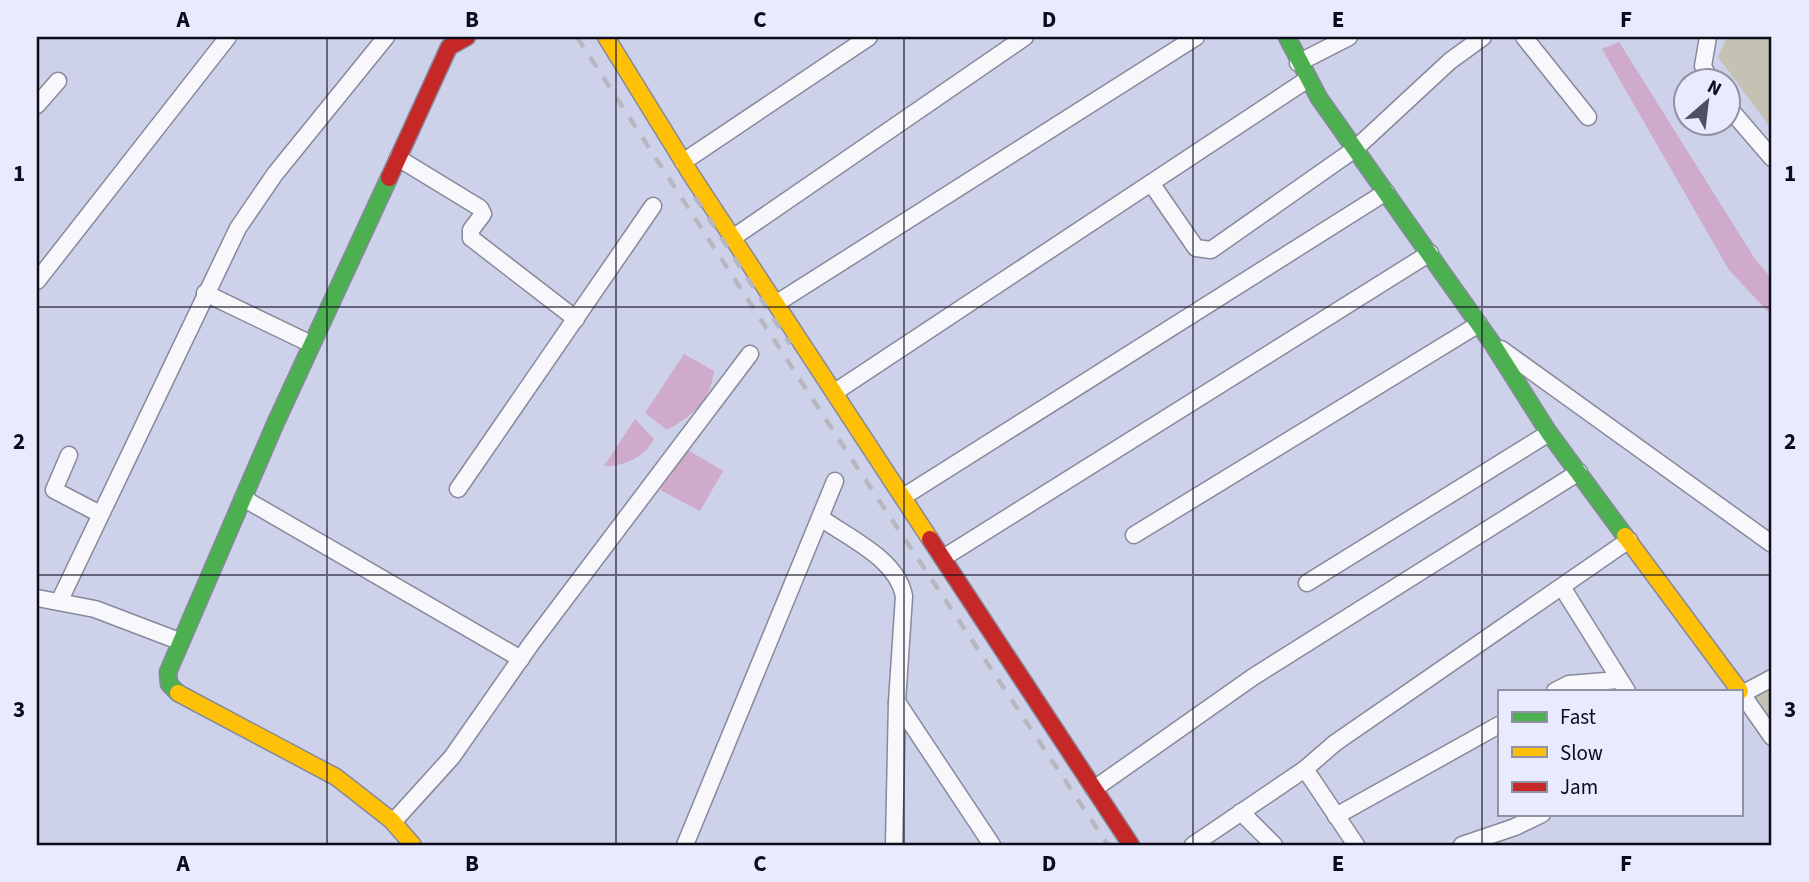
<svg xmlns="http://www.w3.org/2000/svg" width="1809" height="882" viewBox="0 0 1809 882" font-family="'Source Sans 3',sans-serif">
<rect width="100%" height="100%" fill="#ced1ea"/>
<g fill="#c5c2b4">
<polygon points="1727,37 1772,37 1772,130 1718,57"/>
<polygon points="1772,681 1772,729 1748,695"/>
</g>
<g fill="#cfaaca">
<polygon points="1619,42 1755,259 1772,279 1772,316 1729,270 1602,49"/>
<path d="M 684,354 L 714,371 C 710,402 692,416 667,430 L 645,413 Z"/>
<path d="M 635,419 L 654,439 C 645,457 623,467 604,466 Z"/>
<polygon points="688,450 723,471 700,511 660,490"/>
</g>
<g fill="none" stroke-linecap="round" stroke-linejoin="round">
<defs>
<g id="street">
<polyline points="1524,37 1588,117"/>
<polyline points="1708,37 1703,66 1710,80"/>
<polyline points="1298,63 1349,37"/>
<polyline points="37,105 58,81"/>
<polyline points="1728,107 1772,158"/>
<polyline points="398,158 480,208 483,214 471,230 471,238 576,319"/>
<polyline points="683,162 869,37"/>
<polyline points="1151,183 1196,248 1211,250 1355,149 1450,61 1483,37"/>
<polyline points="734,237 1025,37"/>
<polyline points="37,281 228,37"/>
<polyline points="205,293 311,344"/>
<polyline points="777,303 1196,37"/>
<polyline points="1501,349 1772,544"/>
<polyline points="835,392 1308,79"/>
<polyline points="69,455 54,490 100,514"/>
<polyline points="458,489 653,206"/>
<polyline points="903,497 1386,192"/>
<polyline points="243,498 521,659"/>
<path d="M 821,518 C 850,539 897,559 904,596 L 897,702 L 894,845"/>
<polyline points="1134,535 1479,324"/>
<polyline points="943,558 1430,253"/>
<polyline points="1307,583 1549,433"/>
<polyline points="1562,587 1627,691"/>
<polyline points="37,598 95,609 179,641"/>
<polyline points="59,602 238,228 275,174 386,37"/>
<polyline points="1772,678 1742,694 1772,737"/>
<polyline points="1555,691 1569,684 1618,680"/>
<polyline points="897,702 992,845"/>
<polyline points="1305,769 1335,743 1629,540"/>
<polyline points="1094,789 1253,677 1579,472"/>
<polyline points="1241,812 1274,845"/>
<polyline points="1336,816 1499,725"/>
<polyline points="394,821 452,757 531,644 750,354"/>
<polyline points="685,845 835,481"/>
<polyline points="1193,845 1305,769 1356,845"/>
<polyline points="1462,845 1515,827 1542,814"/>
</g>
<g id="fast">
<polyline points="1287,37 1319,98 1492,343 1549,433 1625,536"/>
<polyline points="178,693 169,684 168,672 276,422 389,178"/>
</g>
<g id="slow">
<polyline points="606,37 692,176 930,539"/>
<polyline points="1625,536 1740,691"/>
<polyline points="178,693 336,777 391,820 413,845"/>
</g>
<g id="jam">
<polyline points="389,178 449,47 467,37"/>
<polyline points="930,539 1131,845"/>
</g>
</defs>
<use href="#street" stroke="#87899b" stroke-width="19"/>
<use href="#fast" stroke="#87899b" stroke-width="19"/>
<use href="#slow" stroke="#87899b" stroke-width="19"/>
<use href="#jam" stroke="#87899b" stroke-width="19"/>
<use href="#street" stroke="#f8f8fc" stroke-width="16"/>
<use href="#fast" stroke="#4caf50" stroke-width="16"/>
<use href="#slow" stroke="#ffc107" stroke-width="16"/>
<use href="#jam" stroke="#c62828" stroke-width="16"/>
<g stroke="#b7b8bf" stroke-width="4.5" stroke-dasharray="12 12" stroke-linecap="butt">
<polyline points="577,37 849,455 1108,845"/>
<polyline points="695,197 790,344"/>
</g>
</g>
<path fill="none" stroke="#0b0b1b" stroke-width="2" stroke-opacity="0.55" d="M 327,37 L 327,845M 616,37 L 616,845M 904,37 L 904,845M 1193,37 L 1193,845M 1482,37 L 1482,845M 37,307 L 1772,307M 37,575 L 1772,575"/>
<rect width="1809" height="882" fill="none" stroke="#e8eafd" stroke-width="77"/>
<rect x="1498" y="690" width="245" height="126" fill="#e8eafd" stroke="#9091a3" stroke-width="2"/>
<rect x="1512" y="712" width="35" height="10" fill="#4caf50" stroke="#9091a3" stroke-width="2"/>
<text x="1560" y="724" font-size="21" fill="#0b0b1b">Fast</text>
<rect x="1512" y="747" width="35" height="10" fill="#ffc107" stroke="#9091a3" stroke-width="2"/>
<text x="1560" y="760" font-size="21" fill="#0b0b1b">Slow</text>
<rect x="1512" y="782" width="35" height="10" fill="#c62828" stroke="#9091a3" stroke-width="2"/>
<text x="1560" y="794" font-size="21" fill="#0b0b1b">Jam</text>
<g transform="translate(1707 102) rotate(28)"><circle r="33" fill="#e8eafd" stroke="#9091a3" stroke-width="2"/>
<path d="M0-5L12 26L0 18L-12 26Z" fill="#4f5063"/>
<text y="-10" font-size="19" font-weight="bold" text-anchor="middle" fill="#0b0b1b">N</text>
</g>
<rect x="38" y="38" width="1732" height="806" fill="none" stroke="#0b0b1b" stroke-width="2.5"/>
<g font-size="23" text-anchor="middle" font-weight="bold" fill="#0b0b1b">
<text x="183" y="27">A</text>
<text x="472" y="27">B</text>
<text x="760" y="27">C</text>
<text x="1049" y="27">D</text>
<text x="1338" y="27">E</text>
<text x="1626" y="27">F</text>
<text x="19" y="181">1</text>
<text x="1790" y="181">1</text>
<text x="19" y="449">2</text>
<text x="1790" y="449">2</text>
<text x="19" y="717">3</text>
<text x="1790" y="717">3</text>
<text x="183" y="871">A</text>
<text x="472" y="871">B</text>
<text x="760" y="871">C</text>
<text x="1049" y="871">D</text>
<text x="1338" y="871">E</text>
<text x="1626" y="871">F</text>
</g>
</svg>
